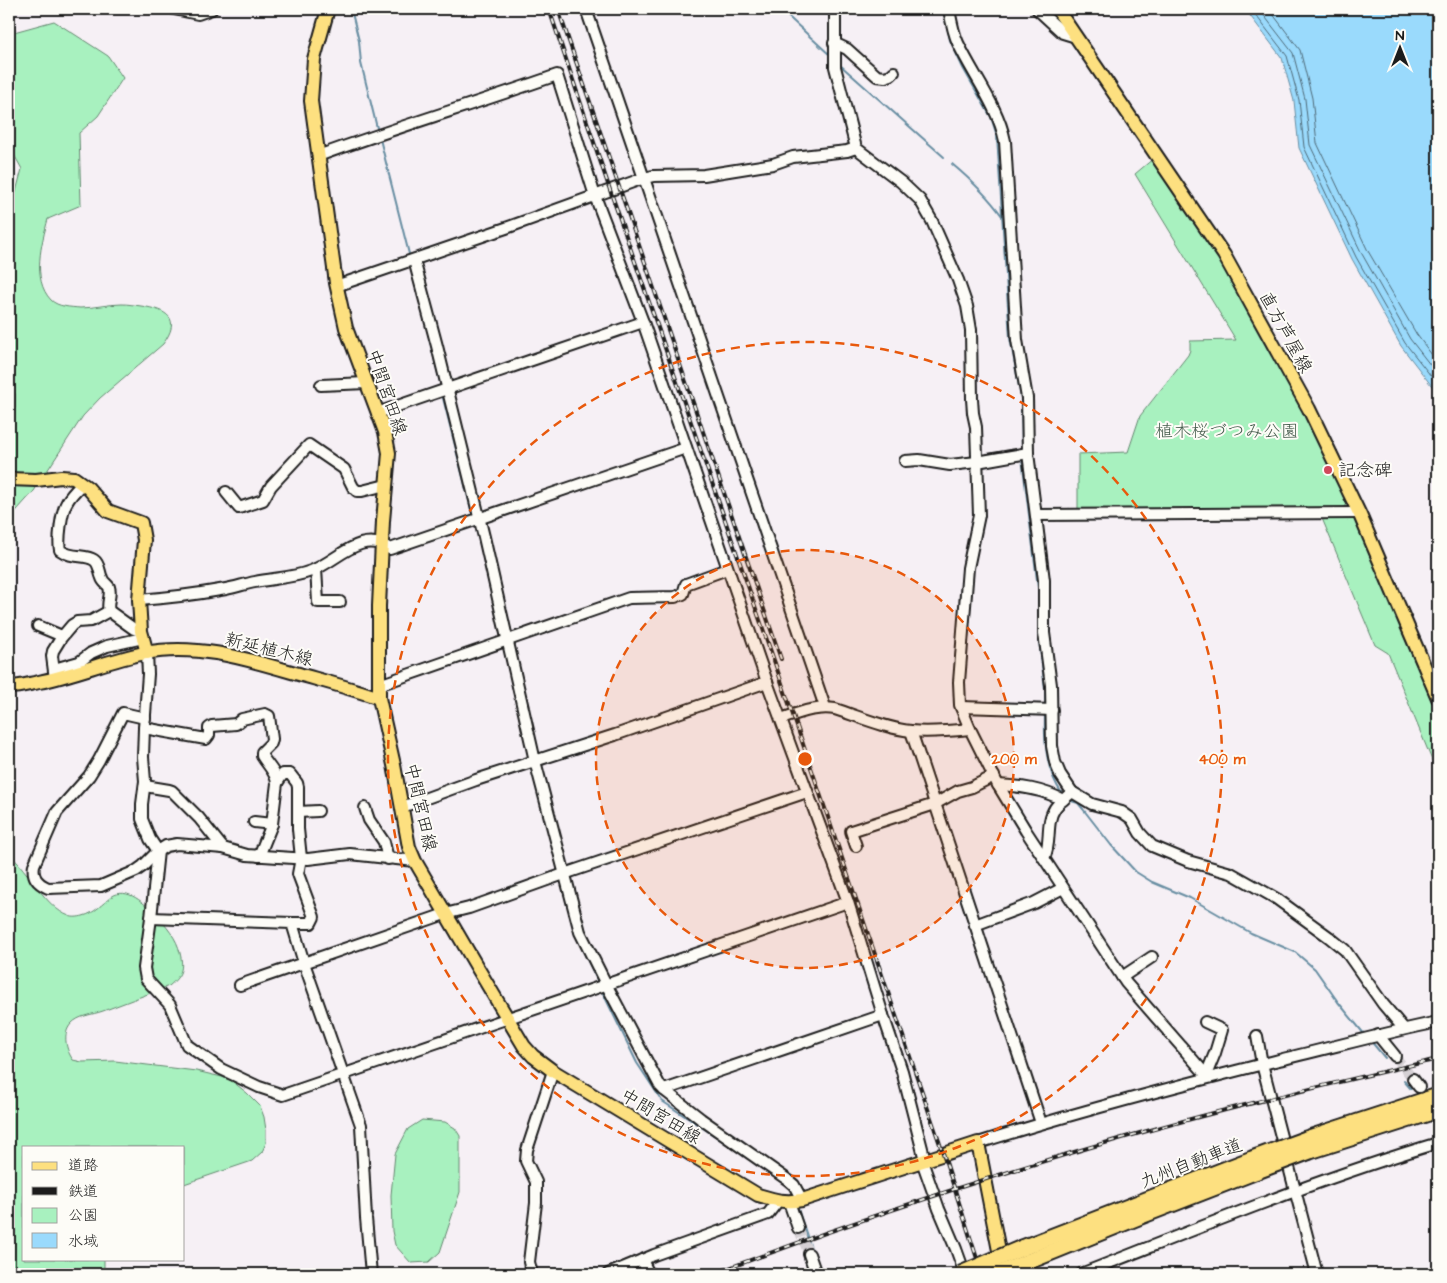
<svg xmlns="http://www.w3.org/2000/svg" width="1447" height="1283" viewBox="0 0 1447 1283" font-family="'Architects Daughter','Klee One',sans-serif">
<rect width="100%" height="100%" fill="#f6f0f5"/>
<filter id="ink" filterUnits="userSpaceOnUse"><feTurbulence type="fractalNoise" baseFrequency=".02" numOctaves="2"/><feDisplacementMap in="SourceGraphic" scale="10" xChannelSelector="R" yChannelSelector="G"/><feConvolveMatrix kernelMatrix="1 2 1 2 8 2 1 2 1" color-interpolation-filters="sRGB"/></filter>
<g filter="url(#ink)">
<g fill="#a8f1bf" stroke="#62866e">
<path d="M 54,21 L 108,56 L 123,78 L 98,116 L 79,133 L 81,205 L 48,219 C 42,242 31,279 51,300 C 58,307 70,307 80,308 C 94,308 108,304 122,304 C 128,304 134,305 141,306 C 167,310 182,318 163,344 L 100,398 L 83,416 L 34,491 L 9,519 L 9,417 L 15,408 L 15,394 L 9,384 L 9,277 L 12,275 L 9,252 L 9,218 L 22,169 L 9,146 L 9,104 L 13,93 L 9,73 L 9,40 L 14,32 Z"/>
<polygon points="1154,158 1218,253 1304,408 1348,503 1343,509 1078,511 1078,454 1128,452 1140,416 1188,355 1190,350 1190,341 1236,340 1135,174"/>
<polygon points="1321,516 1353,517 1356,519 1405,629 1402,632 1419,672 1427,679 1438,710 1438,775 1388,653 1375,645"/>
<path d="M 9,854 C 29,871 45,907 69,916 C 73,918 79,917 83,916 C 95,913 102,904 111,897 C 127,885 146,905 156,915 C 166,926 177,938 180,953 C 184,969 181,976 169,986 C 147,994 125,1003 103,1011 C 92,1015 79,1015 71,1024 C 62,1034 66,1050 73,1060 L 82,1062 L 115,1061 L 196,1071 L 222,1077 L 232,1081 L 247,1093 L 260,1106 L 264,1117 L 266,1130 L 266,1143 L 262,1152 L 252,1161 L 184,1184 L 184,1147 L 24,1147 L 24,1259 L 104,1259 L 104,1274 L 9,1274 Z"/>
<polygon points="422,1120 445,1122 455,1128 460,1136 460,1192 440,1252 429,1262 411,1263 395,1245 392,1231 391,1195 395,1154 408,1129"/>
</g>
<polygon fill="#9adafc" stroke="#688ea2" points="1245,9 1438,9 1438,394 1401,346 1352,259 1299,148 1294,101 1282,58"/>
<g fill="none" stroke-linecap="round" stroke-linejoin="round">
<g stroke="#4e6876" stroke-width="1">
<polyline points="1251,9 1287,56 1299,100 1304,147 1356,257 1405,343 1438,385"/>
<polyline points="1259,9 1293,53 1305,99 1310,145 1362,254 1410,339 1438,375"/>
<polyline points="1269,9 1300,50 1312,98 1317,143 1368,251 1417,335 1438,363"/>
</g>
<g stroke="#688ea2" stroke-width="2">
<polyline points="351,9 359,41 361,63 378,132"/>
<polyline points="780,9 831,56"/>
<polyline points="943,9 950,40 963,68 991,117 997,136 1010,338 1021,397 1022,450"/>
<polyline points="839,64 944,157"/>
<polyline points="380,139 410,258"/>
<path d="M 952,164 C 971,180 988,196 1002,216"/>
<polyline points="422,309 441,386"/>
<polyline points="442,394 473,517"/>
<polyline points="1022,458 1038,588 1038,633 1045,689 1045,706"/>
<polyline points="475,524 492,592"/>
<path d="M 1045,714 C 1044,742 1046,772 1063,795"/>
<polyline points="1068,800 1078,803 1083,809 1111,845 1136,872 1152,882 1190,898 1251,933 1295,952 1315,969 1338,1002 1365,1035"/>
<polyline points="574,930 575,934 599,984"/>
<polyline points="602,991 637,1063 662,1101 739,1152"/>
<polyline points="1370,1040 1385,1058"/>
<polyline points="1404,1081 1411,1089"/>
<polyline points="1437,1120 1438,1122"/>
<polyline points="786,1184 791,1190 794,1197"/>
<polyline points="797,1206 812,1251"/>
</g>
<g stroke="#d5d0d4" stroke-width="10" stroke-dasharray="10 5" stroke-linecap="butt">
<polyline points="1395,1056 1413,1079"/>
<polyline points="798,1228 809,1254"/>
</g>
<defs>
<g id="minor">
<polyline points="174,9 198,14 212,9"/>
<polyline points="586,9 825,707"/>
<polyline points="835,9 835,67 856,148 901,182 920,200 932,221 958,280 967,306 971,330 972,399 973,413 976,427 979,515 968,568 959,682 960,705 970,729 998,785 1026,831 1126,983 1208,1077"/>
<path d="M 949,9 C 951,20 953,32 958,43 C 973,75 998,106 1005,141 L 1017,340 L 1027,398 L 1028,453 L 1044,580 L 1044,633 L 1051,685 L 1052,746 L 1055,762 L 1060,774 L 1072,792"/>
<polyline points="1037,9 1063,33 1076,37"/>
<polyline points="834,43 847,49 877,76 885,77 891,75 894,72"/>
<path d="M 318,156 C 397,127 478,103 557,75 L 595,196 L 643,322 L 767,682 L 848,902 L 883,1015 L 902,1071 L 925,1160"/>
<polyline points="414,260 437,346 484,537 535,761 580,932 606,984 660,1086 664,1090 701,1119 788,1180 794,1185 802,1200"/>
<polyline points="336,286 506,228 644,178 653,176 704,175 773,164 793,157 847,151 856,148"/>
<polyline points="321,385 366,383"/>
<polyline points="377,413 643,322"/>
<polyline points="905,461 919,460 950,465 977,462 1028,453"/>
<path d="M 82,484 C 77,489 70,496 67,502 C 61,512 58,540 60,550 C 72,559 85,554 94,560 C 100,564 99,572 102,578 C 103,582 107,584 109,587 C 112,595 106,603 109,611 L 134,629 L 141,631"/>
<polyline points="226,492 239,508 263,500 271,486 309,445 344,469 353,487 357,491 362,491 386,485"/>
<polyline points="1036,515 1359,513"/>
<polyline points="316,569 318,602 340,602"/>
<path d="M 139,600 C 167,598 198,594 226,589 C 236,587 245,584 255,582 C 274,578 293,578 311,571 C 338,561 360,529 390,549 L 686,448"/>
<polyline points="38,626 62,636"/>
<polyline points="147,653 148,674 144,728 143,757 145,781 142,804 142,819 150,839 158,851 151,918 144,968 146,979 170,1005 187,1045 221,1069 259,1087 283,1095 848,902"/>
<polyline points="54,669 79,662 91,653 107,646 143,638"/>
<polyline points="55,679 52,656 53,651 61,638 72,625 77,622 91,621 109,611"/>
<polyline points="379,685 629,598 675,597 683,594 686,584 727,569"/>
<polyline points="961,707 1052,710"/>
<path d="M 145,718 L 123,713 L 99,760 L 89,776 L 57,812 L 34,865 C 32,877 37,883 48,888 L 101,886 L 136,871 L 143,866 L 158,851 L 166,846 L 177,844 L 223,848 L 247,855 L 308,859 L 350,854 L 415,861"/>
<path d="M 781,719 C 799,713 816,706 835,709 C 860,717 885,728 911,731 C 930,733 950,731 970,729"/>
<path d="M 144,728 L 206,739 L 209,735 L 209,728 L 212,726 L 236,724 L 242,719 L 265,714 L 269,716 L 272,739 L 271,743 L 262,752 L 262,756 C 268,766 276,772 277,783 L 272,824 L 259,856"/>
<polyline points="911,731 1041,1123"/>
<polyline points="277,783 283,774 290,774 297,783 298,787 298,829 301,858 298,874 314,917 311,923 292,923"/>
<path d="M 998,785 C 1021,786 1042,789 1063,800 L 1072,792 L 1092,804 L 1122,812 L 1132,819 L 1140,833 L 1152,846 L 1188,861 L 1231,873 L 1277,899 L 1329,937 L 1345,950 L 1383,1004 L 1404,1029"/>
<polyline points="145,786 169,790 172,791 199,818 223,848"/>
<polyline points="402,807 476,780 615,735 767,682"/>
<polyline points="365,808 369,820 384,842 388,859"/>
<polyline points="298,812 318,811"/>
<polyline points="254,822 272,824"/>
<polyline points="856,846 851,831 935,804 958,791 972,787 994,776"/>
<path d="M 1044,858 C 1052,843 1045,823 1055,808 C 1057,805 1060,802 1063,800"/>
<polyline points="151,918 292,923 304,963 361,1125 366,1218 371,1274"/>
<polyline points="975,925 1034,903 1063,888"/>
<polyline points="1122,977 1152,957"/>
<polyline points="240,985 445,914 469,908 564,874 807,792"/>
<polyline points="1205,1022 1222,1030 1215,1053 1206,1075"/>
<polyline points="1378,1035 1395,1056"/>
<polyline points="1257,1036 1262,1064 1317,1274"/>
<polyline points="1413,1079 1419,1087"/>
<polyline points="664,1090 883,1015"/>
<path d="M 978,1143 C 1076,1112 1176,1086 1275,1061 C 1330,1048 1384,1033 1438,1022"/>
<polyline points="922,1161 939,1209 956,1249 965,1274"/>
<polyline points="789,1202 798,1228"/>
<polyline points="809,1254 816,1274"/>
<polyline points="642,1260 649,1274"/>
<polyline points="532,1274 529,1262 536,1203 536,1182 526,1161 527,1150 553,1071"/>
<polyline points="608,1274 654,1255 768,1214 778,1201"/>
<path d="M 1081,1274 C 1199,1228 1317,1179 1438,1143"/>
</g>
<g id="major">
<path d="M 328,9 L 314,59 L 311,101 L 336,283 L 346,328 L 385,432 L 389,453 L 383,521 L 379,606 L 379,698 L 394,765 L 409,847 L 415,861 L 477,967 L 524,1046 L 533,1056 L 553,1071 L 758,1195 C 775,1200 784,1203 802,1200 L 978,1143 L 1002,1266"/>
<polyline points="1057,9 1224,255 1309,409 1360,515 1438,698"/>
<polyline points="9,479 36,480 61,477 74,478 88,488 108,511 141,523 144,540 139,600 141,631 147,653"/>
<path d="M 9,687 C 19,687 29,684 39,682 C 75,675 109,660 145,653 C 196,643 247,659 295,673 C 323,681 351,688 379,698"/>
</g>
<g id="highway">
<polyline points="1306,1139 1438,1096"/>
<polyline points="1310,1151 1438,1110"/>
<polyline points="1022,1248 1252,1159"/>
<polyline points="1027,1262 1141,1216 1257,1171"/>
</g>
</defs>
<use href="#minor" stroke="#1c1c1c" stroke-width="14"/>
<use href="#major" stroke="#1c1c1c" stroke-width="16"/>
<use href="#highway" stroke="#1c1c1c" stroke-width="19"/>
<use href="#minor" stroke="#fdfcf7" stroke-width="10"/>
<use href="#major" stroke="#fde080" stroke-width="12"/>
<use href="#highway" stroke="#fde080" stroke-width="15"/>
<defs>
<g id="rail">
<polyline points="549,9 610,190 793,715 943,1153 982,1274"/>
<polyline points="558,9 781,659"/>
<path d="M 713,1274 C 862,1218 1012,1168 1165,1126 C 1255,1101 1347,1080 1438,1059"/>
</g>
</defs>
<use href="#rail" stroke="#1c1c1c" stroke-width="4"/>
<use href="#rail" stroke="#fdfcf7" stroke-width="2" stroke-dasharray="5.5" stroke-linecap="butt"/>
<defs>
<g id="highway-bridge">
<polyline points="1252,1159 1306,1139"/>
<polyline points="1257,1171 1310,1151"/>
<polyline points="961,1274 1022,1248"/>
<polyline points="998,1274 1027,1262"/>
</g>
</defs>
<use href="#highway-bridge" stroke="#1c1c1c" stroke-width="19" stroke-linecap="butt"/>
<use href="#highway-bridge" stroke="#fde080" stroke-width="15"/>
</g>
</g>
<circle cx="805" cy="759" r="209" fill="#e8590c" fill-opacity=".12"/>
<g fill="none" stroke="#e8590c" stroke-width="2.5" stroke-dasharray="9 6">
<circle cx="805" cy="759" r="209"/>
<circle cx="805" cy="759" r="417"/>
</g>
<circle fill="#d1495b" stroke="#fdfcf7" stroke-width="2" cx="1328" cy="470" r="5"/>
<g text-anchor="middle" stroke-width="4" stroke-linejoin="round" paint-order="stroke">
<g font-size="18" fill="#1c1c1c" stroke="#fdfcf7">
<text transform="translate(1286 332) rotate(61)" y="6">直方芦屋線</text>
<text transform="translate(387 392) rotate(71)" y="6">中間宮田線</text>
<text transform="translate(269 649) rotate(14)" y="6">新延植木線</text>
<text transform="translate(421 807) rotate(77)" y="6">中間宮田線</text>
<text transform="translate(661 1116) rotate(31)" y="6">中間宮田線</text>
<text transform="translate(1191 1163) rotate(-21)" y="6">九州自動車道</text>
</g>
<g font-size="18" fill="#465c4d" stroke="#fdfcf7">
<text x="1227" y="437">植木桜づつみ公園</text>
</g>
<g font-size="18" fill="#1c1c1c" stroke="#fdfcf7" text-anchor="start">
<text x="1338" y="476">記念碑</text>
</g>
</g>
<circle cx="805" cy="759" r="8" fill="#e8590c" stroke="#fdfcf7" stroke-width="2.5"/>
<g font-size="15" text-anchor="middle" font-weight="bold" fill="#e8590c" stroke="#fdfcf7" stroke-width="4" stroke-linejoin="round" paint-order="stroke">
<text x="1014" y="764">200 m</text>
<text x="1222" y="764">400 m</text>
</g>
<rect width="1447" height="1283" fill="none" stroke="#fdfcf7" stroke-width="30"/>
<rect x="15" y="15" width="1417" height="1253" fill="none" stroke="#1c1c1c" stroke-width="2" filter="url(#ink)"/>
<rect x="22" y="1146" width="162" height="115" fill="#fdfcf7" stroke="#a3a29f"/>
<rect x="32" y="1162" width="25" height="8" fill="#fde080" stroke="#a3a29f"/>
<text x="68" y="1170" font-size="15" fill="#1c1c1c">道路</text>
<rect x="32" y="1187" width="25" height="8" fill="#1c1c1c" stroke="#a3a29f"/>
<text x="68" y="1196" font-size="15" fill="#1c1c1c">鉄道</text>
<rect x="32" y="1208" width="25" height="15" fill="#a8f1bf" stroke="#a3a29f"/>
<text x="68" y="1220" font-size="15" fill="#1c1c1c">公園</text>
<rect x="32" y="1233" width="25" height="15" fill="#9adafc" stroke="#a3a29f"/>
<text x="68" y="1246" font-size="15" fill="#1c1c1c">水域</text>
<g transform="translate(1400 48)" stroke="#fdfcf7" stroke-width="4" paint-order="stroke">
<path d="M0-4L9 19L0 12L-9 19Z" fill="#1c1c1c"/>
<text y="-8" font-size="14" font-weight="bold" text-anchor="middle" fill="#1c1c1c">N</text>
</g>
</svg>
